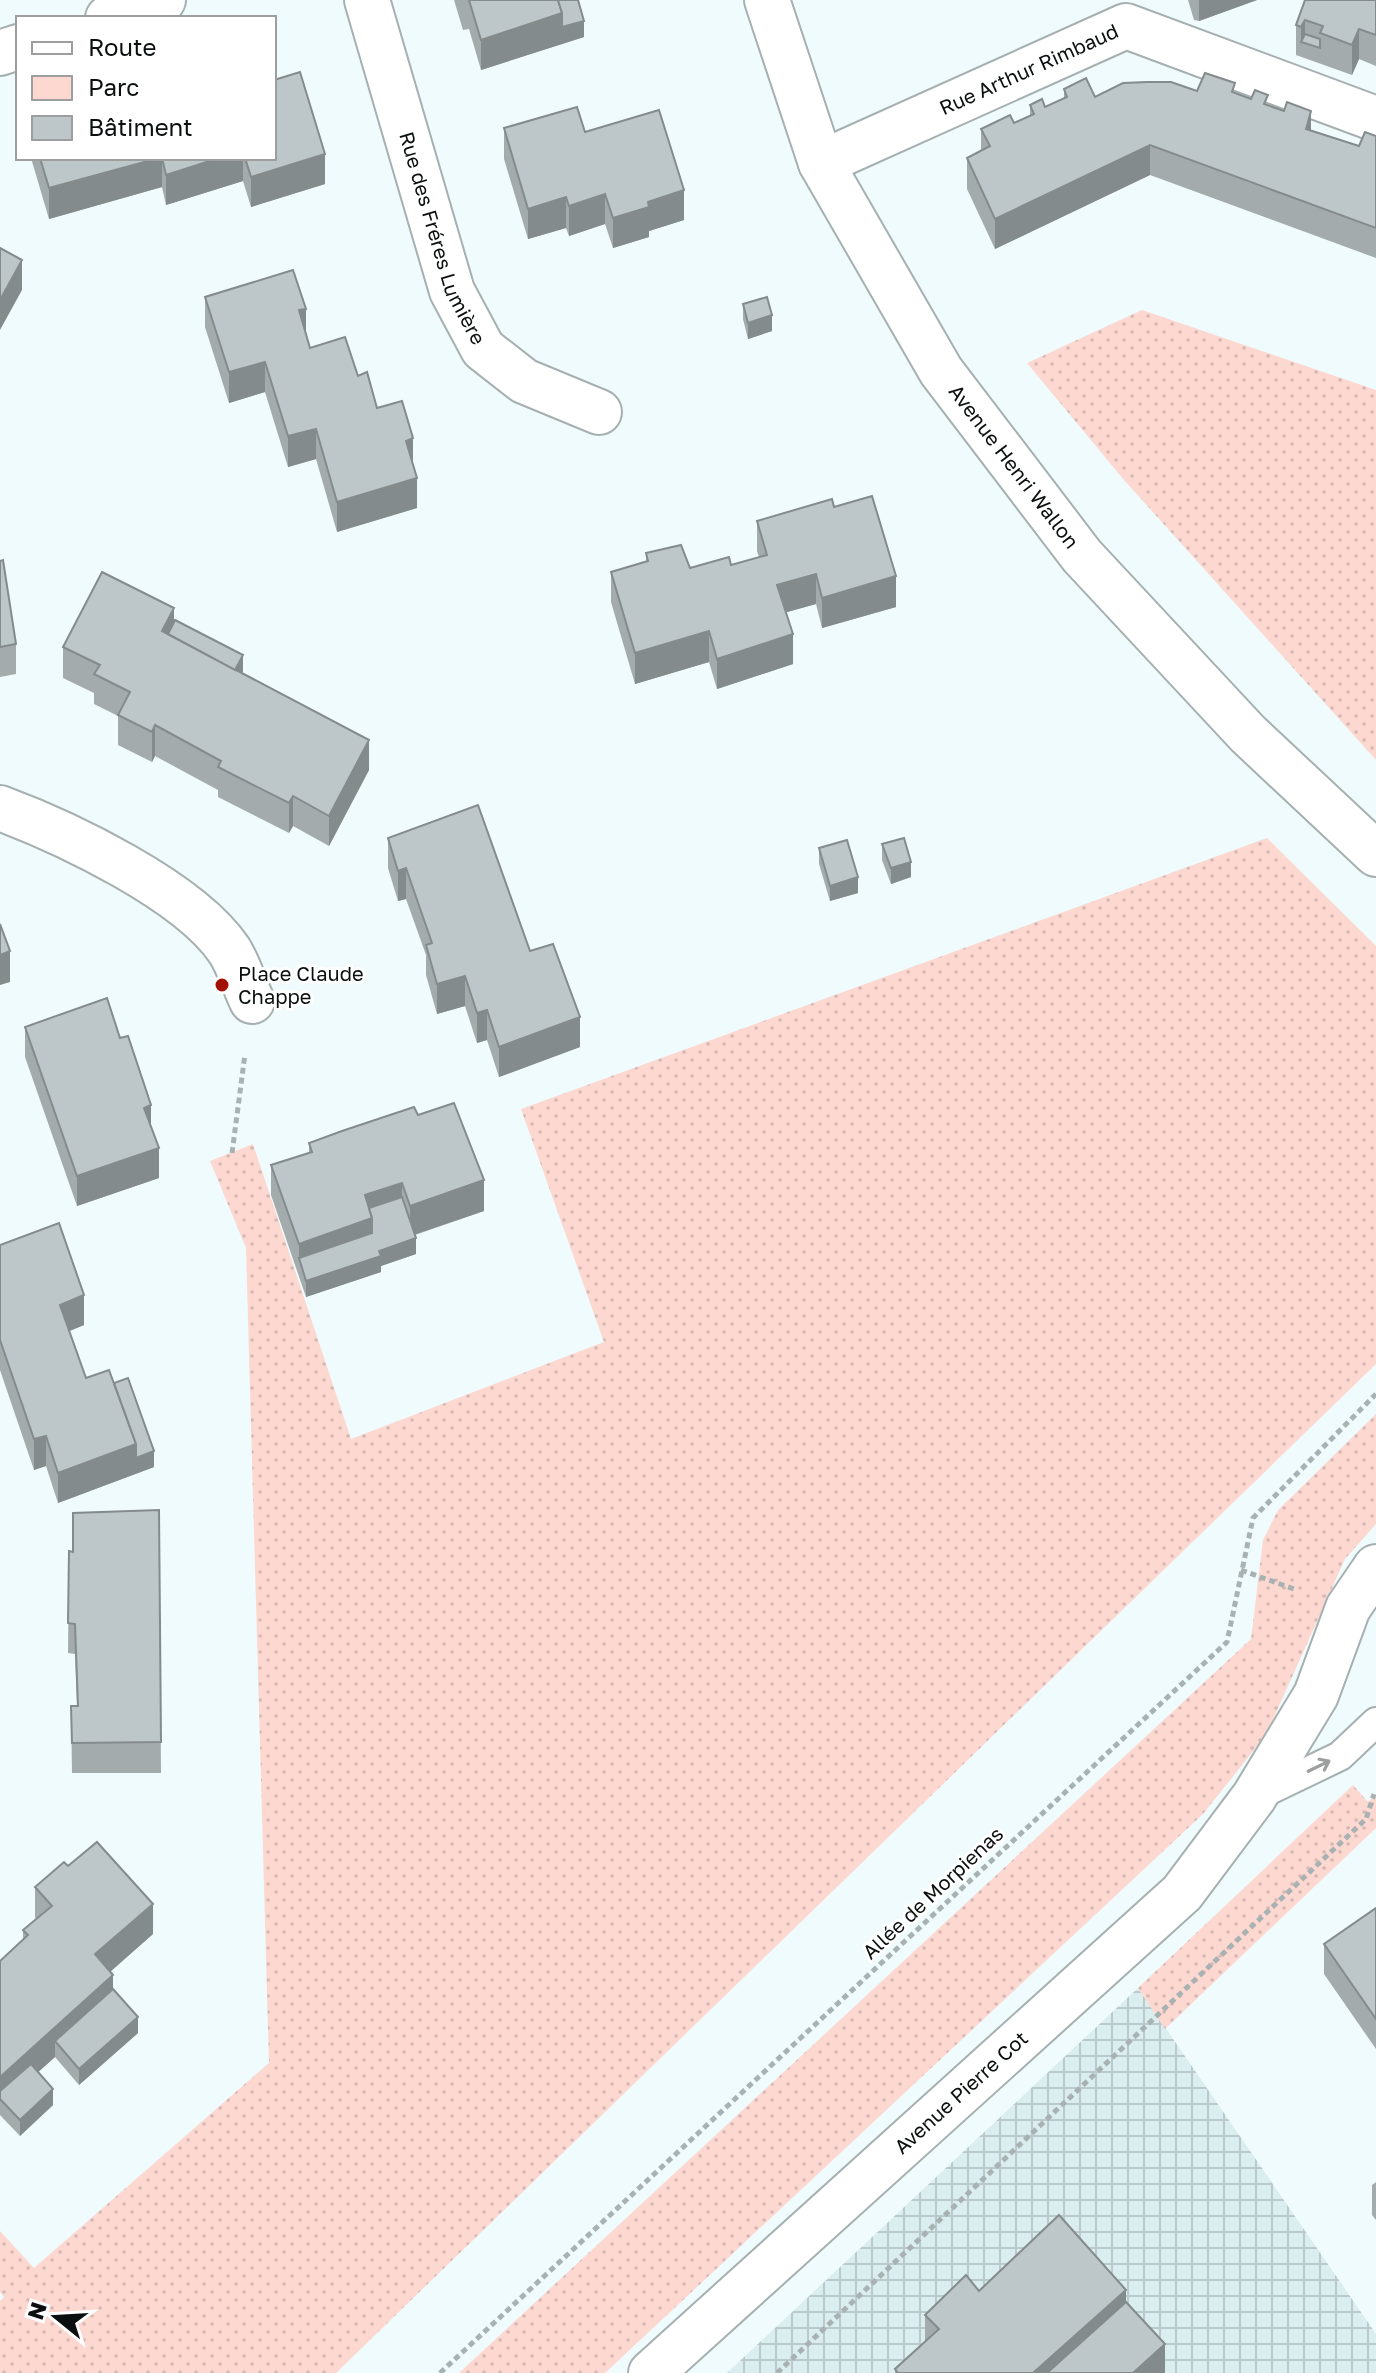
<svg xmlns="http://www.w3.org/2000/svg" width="1376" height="2373" viewBox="0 0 1376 2373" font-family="'Golos Text',sans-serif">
<defs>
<pattern id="industrial-grid" width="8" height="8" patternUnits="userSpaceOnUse" patternTransform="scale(2)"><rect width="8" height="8" fill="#daedef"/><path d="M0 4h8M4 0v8" fill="none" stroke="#bacacc"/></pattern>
<pattern id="green-dots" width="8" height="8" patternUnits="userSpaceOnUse" patternTransform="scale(2)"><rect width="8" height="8" fill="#fdd8d1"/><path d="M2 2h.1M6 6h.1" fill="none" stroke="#d8b8b2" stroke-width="1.8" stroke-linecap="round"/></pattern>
</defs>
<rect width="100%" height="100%" fill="#effbfc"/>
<polygon fill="url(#industrial-grid)" points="1138,1988 1376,2334 1376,2373 727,2373"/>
<g fill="url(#green-dots)">
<polygon points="1142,310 1376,390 1376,760 1124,480 1027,363"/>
<polygon points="1267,838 1376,946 1376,1364 336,2373 0,2373 0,2301 4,2297 0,2292 0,2231 34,2268 269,2063 246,1248 210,1161 253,1144 351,1439 604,1342 521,1109"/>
<polygon points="1376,1414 1376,1524 1345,1559 1266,1735 1203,1814 605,2373 459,2373 1251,1639 1263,1540 1278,1510"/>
<polygon points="1353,1785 1368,1802 1376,1795 1376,1828 1165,2029 1138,1988"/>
</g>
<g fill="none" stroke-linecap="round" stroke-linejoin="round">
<defs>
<polyline id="lane" points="1255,1797 1340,1756 1376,1722"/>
<g id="street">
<path id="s1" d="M 367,0 L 452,291 L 483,349 L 524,381 L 599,412"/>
<polyline points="108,18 163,0"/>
<polyline points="0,53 18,47"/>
<path id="s2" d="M 821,163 L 1126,26 L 1376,119"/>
<path d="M 0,808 C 67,833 189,891 229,950 C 239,965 244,985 252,1001"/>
</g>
<g id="secondary">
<path id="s3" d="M 767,0 L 821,163 L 941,371 L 1082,556 L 1248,734 L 1376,854"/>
<path id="s4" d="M 651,2373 L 1182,1893 L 1254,1797 L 1316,1695 L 1348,1608 L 1376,1567"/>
</g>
</defs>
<use href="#lane" stroke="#a6b0b1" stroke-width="32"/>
<use href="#street" stroke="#a6b0b1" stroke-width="48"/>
<use href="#secondary" stroke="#a6b0b1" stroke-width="48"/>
<g stroke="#a9b2b3" stroke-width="5" stroke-dasharray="6 4" stroke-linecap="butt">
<polyline points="232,1153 245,1054"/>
<polyline points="1241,1570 1294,1589"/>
<polyline points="440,2373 1227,1642 1253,1518 1376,1394"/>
<polyline points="777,2373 1366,1819 1374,1794"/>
</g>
<use href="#lane" stroke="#fff" stroke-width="28"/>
<use href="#street" stroke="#fff" stroke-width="44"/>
<use href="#secondary" stroke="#fff" stroke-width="44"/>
</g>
<g fill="#a3abad">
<polygon points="454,0 578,0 584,37 481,70 469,29 463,30"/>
<polygon points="1188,0 1257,0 1199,21 1194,20"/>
<polygon points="1305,0 1376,0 1376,66 1359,59 1352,75 1296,55 1296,25"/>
<polygon points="1064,89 1095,97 1197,91 1235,93 1268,105 1311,130 1359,146 1376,136 1376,258 1150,175 995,249 967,189 967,158 981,151 981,129 1014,123 1030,116 1030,105 1045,107 1064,99"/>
<polygon points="504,128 585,132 684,220 649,231 649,237 613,248 605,224 569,236 566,228 528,239 504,159"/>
<polygon points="31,158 274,158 325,184 251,207 243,181 166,205 162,187 49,219"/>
<polygon points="205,297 306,332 310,348 358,376 413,466 417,508 337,532 316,459 288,467 265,392 229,403 205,327"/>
<polygon points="743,304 772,331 748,339 743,319"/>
<polygon points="834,507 896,607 822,628 816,604 786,612 793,664 717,689 709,662 635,684 611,602 611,572 646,562 646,553 690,568 731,565 759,557 757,551 757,521"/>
<polygon points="0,561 16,644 16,674 0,677"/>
<polygon points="174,622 243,671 242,673 369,770 329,846 293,826 289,833 218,797 218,790 155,756 152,762 118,745 118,716 94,704 94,693 63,678 63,647"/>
<polygon points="388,838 530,951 580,1047 499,1077 487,1040 477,1043 465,1006 437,1014 426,975 426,955 406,899 398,901 388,868"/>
<polygon points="882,844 911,877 891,884 882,860"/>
<polygon points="819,848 858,893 830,901 819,864"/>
<polygon points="25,1027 120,1038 159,1178 77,1206 25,1057"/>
<polygon points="418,1115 484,1211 415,1235 416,1254 381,1266 381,1272 306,1297 271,1195 271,1165 309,1153 309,1143"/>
<polygon points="0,1245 84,1325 69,1331 86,1378 114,1383 154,1467 58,1503 46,1466 34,1470 0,1370"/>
<polygon points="159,1510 161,1773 72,1773 71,1706 77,1706 75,1654 68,1653 69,1551 73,1552"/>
<polygon points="35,1887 153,1934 110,1972 113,1989 138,2033 79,2085 55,2057 38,2072 53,2105 20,2136 0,2115 0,1961 23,1940 23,1930 36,1919 35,1917"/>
<polygon points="1376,1908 1376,2049 1324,1974 1324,1944"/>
<polygon points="1376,2182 1376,2220 1372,2215 1372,2185"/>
<polygon points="979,2291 1126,2302 1165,2373 895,2373 895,2369 925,2341 925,2315"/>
</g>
<g fill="#848b8d">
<polygon points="1199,0 1257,0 1199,21"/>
<polygon points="562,13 584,21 584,37 481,70 481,40"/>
<polygon points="1305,20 1305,43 1301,42 1301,27"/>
<polygon points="1359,29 1359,59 1352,75 1352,45"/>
<polygon points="1311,111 1311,142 1306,129"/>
<polygon points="1150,145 1150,175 995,249 995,219"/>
<polygon points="325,154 325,184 251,207 251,177"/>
<polygon points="159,158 162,158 162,187 49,219 49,188"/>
<polygon points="219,158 243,158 243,181 166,205 166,175"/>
<polygon points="684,190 684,220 649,231 649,237 613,248 613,218 648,202"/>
<polygon points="605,194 605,224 569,236 569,206"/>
<polygon points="566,197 566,228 528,239 528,209"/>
<polygon points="22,260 22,290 0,330 0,300"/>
<polygon points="306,309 306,339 299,310"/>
<polygon points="772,315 772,331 748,339 748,323"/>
<polygon points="265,362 265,392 229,403 229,372"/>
<polygon points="316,429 316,459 288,467 288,436"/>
<polygon points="413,438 413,468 406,441"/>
<polygon points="417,478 417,508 337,532 337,502"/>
<polygon points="816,574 816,604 777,615 777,585"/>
<polygon points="896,576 896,607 822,628 822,598"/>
<polygon points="174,608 174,639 162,631"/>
<polygon points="709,631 709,662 635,684 635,653"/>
<polygon points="793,634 793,664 717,689 717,659"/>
<polygon points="243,655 243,671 230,696 230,680"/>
<polygon points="155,725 155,756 152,762 152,732"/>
<polygon points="369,740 369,770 329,846 329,816"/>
<polygon points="293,796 293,826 289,833 289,803"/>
<polygon points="911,862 911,877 891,884 891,868"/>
<polygon points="406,868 406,899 398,901 398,871"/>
<polygon points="858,877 858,893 830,901 830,886"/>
<polygon points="10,951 10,982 0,985 0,955"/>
<polygon points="465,976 465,1006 437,1014 437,984"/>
<polygon points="487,1010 487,1040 477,1043 477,1013"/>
<polygon points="580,1017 580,1047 499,1077 499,1047"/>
<polygon points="151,1105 151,1135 144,1108"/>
<polygon points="159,1148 159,1178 77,1206 77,1176"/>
<polygon points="484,1180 484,1211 410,1236 410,1206"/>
<polygon points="402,1183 402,1213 372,1249 299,1258 299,1274 299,1244 365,1195"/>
<polygon points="416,1238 416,1254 381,1266 381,1272 306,1297 306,1281 379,1251"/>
<polygon points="84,1295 84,1325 60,1335 60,1305"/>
<polygon points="46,1436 46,1466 34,1470 34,1439"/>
<polygon points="136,1444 154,1451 154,1467 58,1503 58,1473"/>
<polygon points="153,1904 153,1934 95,1985 95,1954"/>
<polygon points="113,1975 113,2005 55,2041 55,2057 4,2103 0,2099 0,2077"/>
<polygon points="138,2017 138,2033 79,2085 79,2069"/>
<polygon points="53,2089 53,2105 20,2136 20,2120"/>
<polygon points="1126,2290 1126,2332 1080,2373 1033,2373"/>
<polygon points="1165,2344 1165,2373 1133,2373"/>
</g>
<g fill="#bdc7c9" stroke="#848b8d" stroke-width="2">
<polygon points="469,0 558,0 562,13 481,40"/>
<polygon points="558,0 578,0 584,21 562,27 562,13"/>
<polygon points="1305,0 1376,0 1376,35 1359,29 1352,45 1320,33 1323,26 1305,20 1301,27 1296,25"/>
<polygon points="1305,34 1320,39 1320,48 1301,42"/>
<polygon points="300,72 325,154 251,177 245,158 274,158 274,80"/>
<polygon points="1205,73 1235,83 1232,92 1251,99 1255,90 1268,95 1264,104 1284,111 1287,102 1311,111 1306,129 1359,146 1365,132 1376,136 1376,228 1150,145 995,219 967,158 990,146 981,129 1010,115 1014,123 1034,114 1030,105 1042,99 1045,107 1067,97 1064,89 1086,78 1095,97 1123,83 1147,82 1171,82 1197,91"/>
<polygon points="577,107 585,132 659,110 684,190 648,202 649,207 613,218 605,194 569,206 566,197 528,209 504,128"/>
<polygon points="40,158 159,158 49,188"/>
<polygon points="162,158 219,158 166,175"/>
<polygon points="0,248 22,260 0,300"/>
<polygon points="293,270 306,309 299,310 310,348 345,337 358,376 367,372 377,408 402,401 413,438 406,441 417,478 337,502 316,429 288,436 265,362 229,372 205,297"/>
<polygon points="767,297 772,315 748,323 743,304"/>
<polygon points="872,496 896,576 822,598 816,574 777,585 793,634 717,659 709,631 635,653 611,572 648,561 646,553 681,545 690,568 729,557 731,565 767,555 757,521 832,499 834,507"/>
<polygon points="3,560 16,644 0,647 0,561"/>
<polygon points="102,572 174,608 162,631 369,740 329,816 293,796 289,803 218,767 221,761 155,725 152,732 118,715 130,692 94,674 100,665 63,647"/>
<polygon points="175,620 243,655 235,670 168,634"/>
<polygon points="478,805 530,951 553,944 580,1017 499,1047 487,1010 477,1013 465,976 437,984 426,945 432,943 406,868 398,871 388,838"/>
<polygon points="904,838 911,862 891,868 882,844"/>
<polygon points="847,840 858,877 830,886 819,848"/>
<polygon points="0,924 10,951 0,955"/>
<polygon points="107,998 120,1038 128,1036 151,1105 144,1108 159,1148 77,1176 25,1027"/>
<polygon points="454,1103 484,1180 410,1206 402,1183 365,1195 372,1218 299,1244 271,1165 312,1152 309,1143 342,1131 414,1107 418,1115"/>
<polygon points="402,1197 416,1238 379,1251 381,1256 306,1281 299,1258 372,1233 372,1218 369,1208"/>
<polygon points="59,1223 84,1295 60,1305 86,1378 109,1370 136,1444 58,1473 46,1436 34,1439 0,1340 0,1245"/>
<polygon points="128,1378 154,1451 136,1458 136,1444 114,1383"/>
<polygon points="159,1510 161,1742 72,1743 71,1706 78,1706 75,1624 68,1623 69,1551 73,1552 73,1513"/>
<polygon points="97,1842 153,1904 95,1954 113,1975 0,2077 0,1961 28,1935 23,1930 52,1906 35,1887 64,1862 68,1866"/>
<polygon points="1376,1908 1376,2019 1324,1944"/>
<polygon points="113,1989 138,2017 79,2069 55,2041"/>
<polygon points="31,2064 53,2089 20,2120 0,2099 0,2091"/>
<polygon points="1059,2215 1126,2290 1033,2373 898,2373 895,2369 939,2329 925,2315 966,2275 979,2291"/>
<polygon points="1126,2302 1165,2344 1133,2373 1047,2373"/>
</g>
<defs><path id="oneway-shaft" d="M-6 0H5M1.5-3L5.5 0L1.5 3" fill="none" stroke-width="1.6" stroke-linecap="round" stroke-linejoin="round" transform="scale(2)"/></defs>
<use stroke="#9d9f9f" href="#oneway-shaft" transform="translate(1319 1766) rotate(-26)"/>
<circle fill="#a41002" stroke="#fff" stroke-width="3" cx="222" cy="985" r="8"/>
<g text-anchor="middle" stroke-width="6" stroke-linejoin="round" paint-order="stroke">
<g font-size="20" fill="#0b0f0f" stroke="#fff">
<text dy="7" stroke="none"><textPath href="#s2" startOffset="228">Rue Arthur Rimbaud</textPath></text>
<text dy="7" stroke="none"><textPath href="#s1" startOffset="250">Rue des Fréres Lumière</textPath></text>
<text dy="7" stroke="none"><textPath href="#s3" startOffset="532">Avenue Henri Wallon</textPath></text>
<text transform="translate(933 1893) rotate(-43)" y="7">Allée de Morpienas</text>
<text dy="7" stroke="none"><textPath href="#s4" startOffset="418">Avenue Pierre Cot</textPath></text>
</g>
<g font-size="20" fill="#0b0f0f" stroke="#fff" text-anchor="start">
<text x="238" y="981">Place Claude<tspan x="238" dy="23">Chappe</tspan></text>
</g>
</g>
<rect x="16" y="16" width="260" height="144" fill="#ffffff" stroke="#9d9f9f" stroke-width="2"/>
<rect x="32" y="42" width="40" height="12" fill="#ffffff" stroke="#9d9f9f" stroke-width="2"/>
<text x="88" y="56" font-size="24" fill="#0b0f0f">Route</text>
<rect x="32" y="76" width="40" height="24" fill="#fdd8d1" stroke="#9d9f9f" stroke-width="2"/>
<text x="88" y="96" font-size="24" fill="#0b0f0f">Parc</text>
<rect x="32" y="116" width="40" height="24" fill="#bdc7c9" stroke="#9d9f9f" stroke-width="2"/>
<text x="88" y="136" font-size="24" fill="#0b0f0f">Bâtiment</text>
<g transform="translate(56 2317) rotate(288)" stroke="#ffffff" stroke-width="6" paint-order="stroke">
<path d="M0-6L14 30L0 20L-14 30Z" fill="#0b0f0f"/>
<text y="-12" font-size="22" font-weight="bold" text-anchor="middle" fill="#0b0f0f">N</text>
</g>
</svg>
